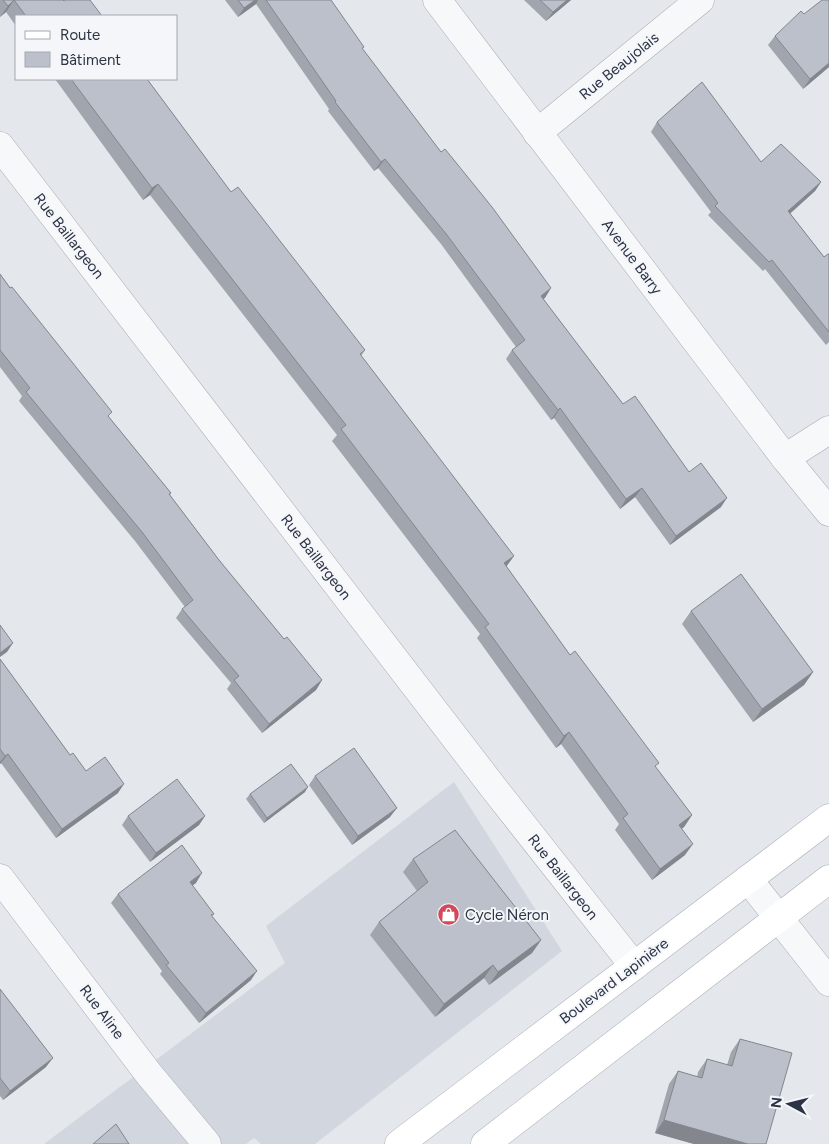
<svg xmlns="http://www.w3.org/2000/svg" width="829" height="1144" viewBox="0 0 829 1144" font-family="Figtree,sans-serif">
<rect width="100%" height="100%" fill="#e4e7ec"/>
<polygon fill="#d2d6de" points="454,782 562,951 315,1144 261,1144 254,1138 246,1144 44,1144 285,963 266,926"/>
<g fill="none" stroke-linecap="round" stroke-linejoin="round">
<defs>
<g id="street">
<polyline points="437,0 785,458 829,512"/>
<polyline points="537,133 700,0"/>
<polyline points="0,146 496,791 634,966"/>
<polyline points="785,458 829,430"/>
<polyline points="0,878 148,1073 207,1144"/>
<polyline points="748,879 829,982"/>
</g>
<g id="secondary">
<polyline points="399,1144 829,818"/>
<polyline points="485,1144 829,879"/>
</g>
</defs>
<use href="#street" stroke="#a9aeb7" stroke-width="29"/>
<use href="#secondary" stroke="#a9aeb7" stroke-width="29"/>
<use href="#street" stroke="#f7f8fa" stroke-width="28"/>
<use href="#secondary" stroke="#fff" stroke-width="28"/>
</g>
<g fill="#a1a5ae">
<polygon points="0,0 63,0 64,1 102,16 16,16 16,26 6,12 0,17"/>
<polygon points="225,0 331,0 362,49 441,152 551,288 543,299 623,404 689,472 721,507 670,545 635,497 620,509 554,418 551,420 506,359 512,350 516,347 441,244 378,168 374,171 328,111 329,109 256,4 238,17"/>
<polygon points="524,0 571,0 546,21"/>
<polygon points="775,36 829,67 803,89 768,45"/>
<polygon points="55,79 147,79 231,192 365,350 361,356 514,556 506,566 570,655 692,815 684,827 682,828 685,855 652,880 615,830 619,824 561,744 556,748 477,638 480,634 332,441 337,435 150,195 143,200"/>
<polygon points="657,122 761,162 821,182 815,191 790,213 824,257 829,254 829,342 826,345 765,269 763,271 708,215 711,212 651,132"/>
<polygon points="0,274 109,417 171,493 170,495 219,560 284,639 322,680 316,690 262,733 227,689 231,683 176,618 182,609 185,607 135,541 19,401 22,396 0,367"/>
<polygon points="691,611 813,672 804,685 753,722 682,624"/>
<polygon points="0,659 70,755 86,771 118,793 56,838 1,763 0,764"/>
<polygon points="315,776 390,817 352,845 309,785"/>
<polygon points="305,792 264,823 246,799 250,794"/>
<polygon points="128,816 205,816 199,825 150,862 122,825"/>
<polygon points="413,859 541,940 532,953 489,985 484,978 435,1017 370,935 379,922 417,891 403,872"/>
<polygon points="196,883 192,885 214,914 212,916 251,980 199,1023 160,974 162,971 111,903 118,894"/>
<polygon points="0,989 46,1067 3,1100 0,1096"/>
<polygon points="740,1039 766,1144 694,1144 655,1133 669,1084 678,1071 697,1077 698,1072 707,1059 727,1065 731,1052"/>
</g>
<g fill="#83868d">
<polygon points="14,0 6,12 0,17 8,6"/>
<polygon points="255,0 258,0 256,4 238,17 244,8"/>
<polygon points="567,0 571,0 546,21 553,12"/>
<polygon points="829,63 829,67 803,89 810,79"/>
<polygon points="385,159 378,168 374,171 381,162"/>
<polygon points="821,182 815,191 782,221 788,211"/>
<polygon points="158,184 150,195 143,200 152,188"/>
<polygon points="551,288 545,298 535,305 541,296"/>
<polygon points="560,408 554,418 551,420 558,410"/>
<polygon points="642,488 635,497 620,509 626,499"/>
<polygon points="727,498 721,507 670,545 676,536"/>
<polygon points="514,556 506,567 504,563"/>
<polygon points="13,643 7,652 0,657 0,653"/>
<polygon points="813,672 804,685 753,722 762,709"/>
<polygon points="322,680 316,690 262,733 269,724"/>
<polygon points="569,732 561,744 556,748 564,736"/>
<polygon points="8,754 1,763 0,764 0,762 5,756"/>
<polygon points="124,784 118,793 56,838 62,829"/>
<polygon points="308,787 305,792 264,823 267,818"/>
<polygon points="397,808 390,817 352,845 358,836"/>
<polygon points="692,815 684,827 671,837 679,825"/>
<polygon points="205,816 199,825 150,862 156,853"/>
<polygon points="693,844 685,855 652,880 660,869"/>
<polygon points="202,873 196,883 184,892 190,882"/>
<polygon points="541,940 532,953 489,985 498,972"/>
<polygon points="493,965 484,978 435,1017 444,1004"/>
<polygon points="257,971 251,980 199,1023 206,1013"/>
<polygon points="53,1058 46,1067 3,1100 10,1091"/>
<polygon points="664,1120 748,1144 694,1144 655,1133"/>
</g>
<g fill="#bbc0ca" stroke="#83868d">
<polygon points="3,0 63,0 64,1 66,0 90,0 102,16 26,16 14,0 8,6"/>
<polygon points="238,0 255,0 244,8"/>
<polygon points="266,0 331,0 364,47 362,48 441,152 445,149 492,207 551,288 541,296 623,404 635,396 689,472 701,463 727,498 676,536 642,488 626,499 560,408 558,410 512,350 525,340 447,235 385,159 381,162 335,102 336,101"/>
<polygon points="540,0 567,0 553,12"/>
<polygon points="822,0 829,0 829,63 810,79 775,36 801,11 804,14"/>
<polygon points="71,79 147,79 231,192 238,187 365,350 360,354 514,556 504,563 570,655 575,651 659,763 655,766 692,815 679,825 693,844 660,869 623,818 628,814 569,732 564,736 485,627 489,624 341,429 346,425 158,184 152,188"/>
<polygon points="702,82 761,162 781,144 821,182 788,211 824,257 828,254 829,254 829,332 772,260 769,262 715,206 718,203 657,122"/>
<polygon points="0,274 10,288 12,287 112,412 108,416 171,493 169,494 219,560 284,639 287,637 322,680 269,724 234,680 239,676 182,609 193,600 142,532 26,392 30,388 0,350"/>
<polygon points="741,574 813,672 762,709 691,611"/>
<polygon points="0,625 13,643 0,653"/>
<polygon points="0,659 70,755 73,753 86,771 105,757 124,784 62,829 8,754 5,756 0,749"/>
<polygon points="354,748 397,808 358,836 315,776"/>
<polygon points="291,764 308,787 267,818 250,794"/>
<polygon points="177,779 205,816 156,853 128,816"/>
<polygon points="455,830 541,940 498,972 493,965 444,1004 379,922 428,882 413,859"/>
<polygon points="182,845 202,873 190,882 214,914 211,915 257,971 206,1013 166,965 169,963 118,894"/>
<polygon points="0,989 53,1058 10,1091 0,1078"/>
<polygon points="740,1039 792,1053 766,1144 748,1144 664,1120 678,1071 702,1078 707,1059 732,1066"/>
<polygon points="116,1124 129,1144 93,1144"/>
</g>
<defs>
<symbol id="shop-disc" viewBox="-11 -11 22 22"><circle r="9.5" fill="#d1495b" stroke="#f4f6f9"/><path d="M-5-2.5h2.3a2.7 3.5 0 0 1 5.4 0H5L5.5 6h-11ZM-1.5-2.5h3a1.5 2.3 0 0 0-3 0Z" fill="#fff"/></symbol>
</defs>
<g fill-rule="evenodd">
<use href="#shop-disc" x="436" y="902" width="25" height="25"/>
</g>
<g text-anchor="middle" stroke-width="4" stroke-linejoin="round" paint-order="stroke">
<g font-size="15" fill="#2b3445" stroke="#f4f6f9">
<text transform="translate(619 66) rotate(-39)" y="5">Rue Beaujolais</text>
<text transform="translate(69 236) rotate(52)" y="5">Rue Baillargeon</text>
<text transform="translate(632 257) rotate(53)" y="5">Avenue Barry</text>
<text transform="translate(316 557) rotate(52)" y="5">Rue Baillargeon</text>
<text transform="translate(563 877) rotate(52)" y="5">Rue Baillargeon</text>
<text transform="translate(614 981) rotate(-37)" y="5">Boulevard Lapinière</text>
<text transform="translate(102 1012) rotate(53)" y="5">Rue Aline</text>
</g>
<g font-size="15" fill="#2b3445" stroke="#f4f6f9" text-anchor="start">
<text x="465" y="920">Cycle Néron</text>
</g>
</g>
<rect x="15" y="15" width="162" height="65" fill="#f4f6f9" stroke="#a4a8b1"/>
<rect x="25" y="31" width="25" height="8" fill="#ffffff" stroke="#a4a8b1"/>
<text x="60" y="40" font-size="15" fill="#2b3445">Route</text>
<rect x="25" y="52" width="25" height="15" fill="#bbc0ca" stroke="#a4a8b1"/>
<text x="60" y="65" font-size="15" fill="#2b3445">Bâtiment</text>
<g transform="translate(789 1104) rotate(277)" stroke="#f4f6f9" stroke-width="4" paint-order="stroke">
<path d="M0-4L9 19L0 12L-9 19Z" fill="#2b3445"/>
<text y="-8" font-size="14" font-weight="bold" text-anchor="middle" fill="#2b3445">N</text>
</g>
</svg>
